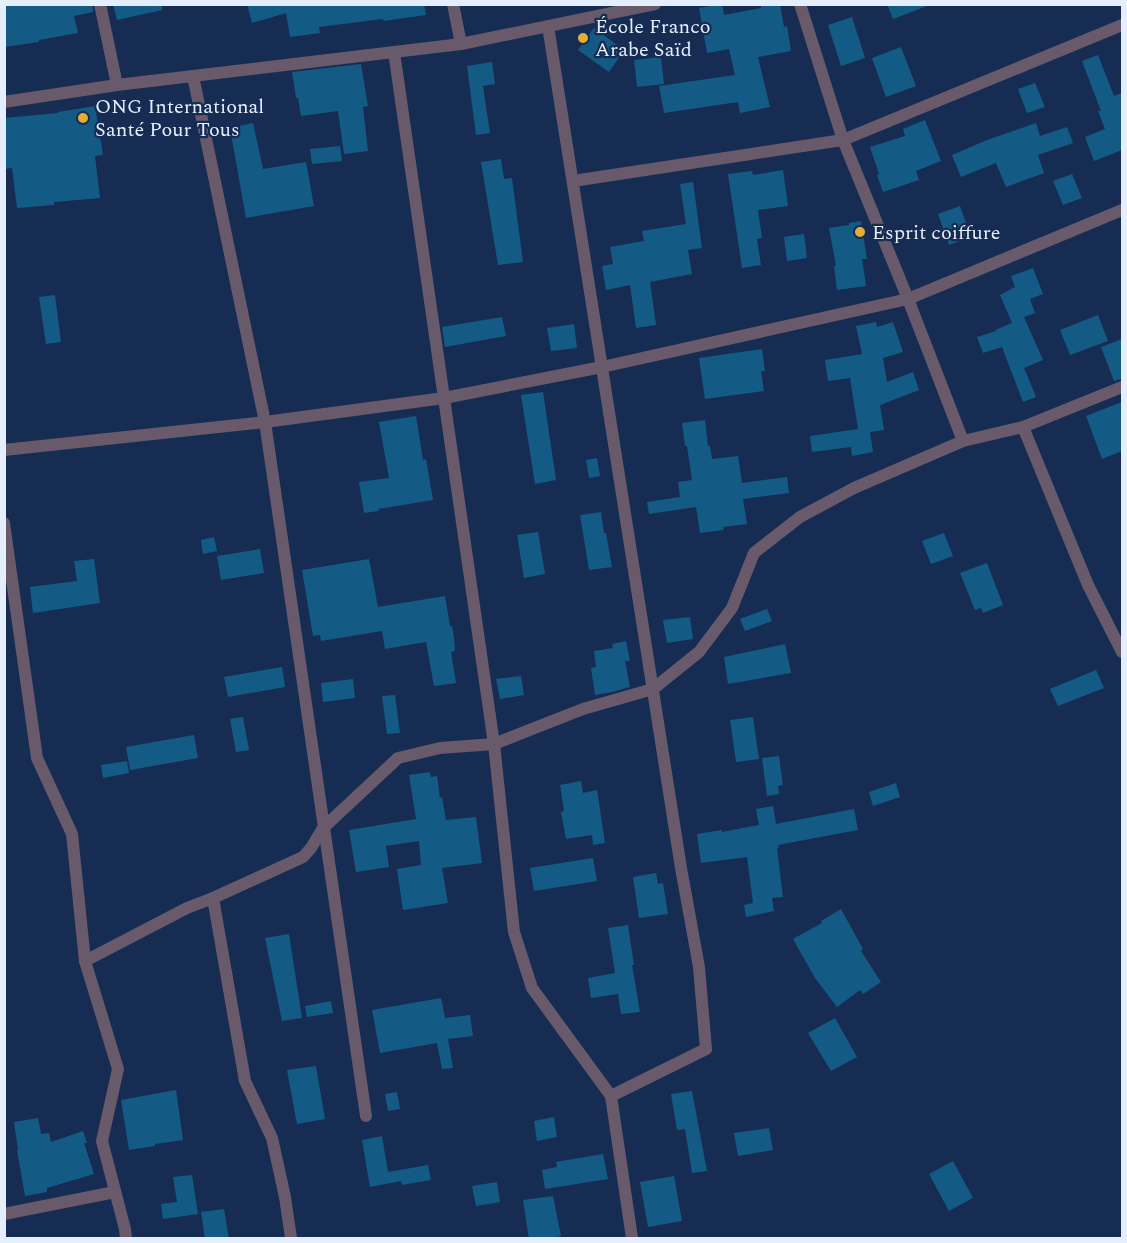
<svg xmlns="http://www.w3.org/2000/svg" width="1127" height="1243" viewBox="0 0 1127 1243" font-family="Spectral,serif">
<rect width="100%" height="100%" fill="#172c53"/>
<g fill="#135b85">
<polygon points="4,4 92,4 93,12 74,16 78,33 39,40 39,42 4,47"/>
<polygon points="113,4 162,4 162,10 117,20"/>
<polygon points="247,4 424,4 426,15 384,21 383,19 319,27 320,33 290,37 286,13 252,23"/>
<polygon points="722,4 724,15 761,8 761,4 780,4 784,27 787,26 791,51 758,57 770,107 740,113 738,102 664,113 659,86 735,75 729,49 707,53 699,8"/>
<polygon points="887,4 927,4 927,6 893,19"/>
<polygon points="852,17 865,58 841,66 828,25"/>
<polygon points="594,28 624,50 609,72 578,50"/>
<polygon points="901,47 916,86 886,97 872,58"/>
<polygon points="1098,55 1114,96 1122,93 1122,150 1094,161 1085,137 1105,129 1098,111 1101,111 1082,61"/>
<polygon points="661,57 664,84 637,87 634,60"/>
<polygon points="492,62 495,84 483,86 490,133 476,135 467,66"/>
<polygon points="361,64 368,106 363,107 368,151 344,154 338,111 301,116 298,98 296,98 292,72"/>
<polygon points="1035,83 1045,107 1027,113 1018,89"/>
<polygon points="95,106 103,155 95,156 100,198 54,202 54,205 17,208 12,168 4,169 4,118 58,113 58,112"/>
<polygon points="925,120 941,161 916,171 919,180 883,192 877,175 879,174 870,147 905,136 903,129"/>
<polygon points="253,123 263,169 306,162 314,206 246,218 230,128"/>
<polygon points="1036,123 1040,136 1067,127 1073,143 1038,155 1044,173 1006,187 996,163 961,177 952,155 987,140"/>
<polygon points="340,146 342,161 312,164 310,149"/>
<polygon points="501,159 504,179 512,178 523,262 498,265 481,162"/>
<polygon points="783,170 788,206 758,210 762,238 757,239 761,265 742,268 728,174 752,171 753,175"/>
<polygon points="1072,174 1082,198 1063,205 1053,181"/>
<polygon points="693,182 702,248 688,250 692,274 650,282 656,325 636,328 630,285 606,290 602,266 613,264 610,247 644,241 642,231 686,224 680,184"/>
<polygon points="960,206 971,237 949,245 938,214"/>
<polygon points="861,221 867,259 862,259 866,286 837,290 834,266 836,266 829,228 849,225 849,223"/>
<polygon points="804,234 807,258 787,261 784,237"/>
<polygon points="1033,268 1043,294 1030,299 1035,313 1024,317 1043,360 1024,368 1036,397 1023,402 1002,347 983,353 977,337 996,331 995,330 1012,323 1000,295 1015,287 1011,276"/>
<polygon points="55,295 61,342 46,344 39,297"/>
<polygon points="1098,315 1108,341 1070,355 1060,330"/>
<polygon points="502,317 506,336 445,347 442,327"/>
<polygon points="876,322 877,327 893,322 903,352 883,358 887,382 913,372 919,390 880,405 884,430 870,432 873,452 852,456 851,447 812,452 810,436 858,429 850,378 828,381 825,360 862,354 856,326"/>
<polygon points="574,324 577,348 551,351 547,328"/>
<polygon points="1122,339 1122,379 1114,381 1101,347"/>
<polygon points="762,349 765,371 761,371 764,391 705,399 699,358"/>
<polygon points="543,392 556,480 535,484 521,395"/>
<polygon points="1122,402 1122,451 1102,459 1086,416"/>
<polygon points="416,416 423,460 426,459 433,500 378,509 379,511 364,513 359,482 389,478 379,422"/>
<polygon points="705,420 708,446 710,446 712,459 738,456 742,483 787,477 789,493 743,499 747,524 723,527 724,530 700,533 696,507 649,514 647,502 680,497 678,482 692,480 687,446 685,446 682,423"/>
<polygon points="597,458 600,476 589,478 586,460"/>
<polygon points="601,512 604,533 606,533 612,567 589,570 580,515"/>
<polygon points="538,532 545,574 524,578 517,535"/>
<polygon points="944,533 953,556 931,564 922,541"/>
<polygon points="214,537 217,551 203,554 201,540"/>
<polygon points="260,549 264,573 221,580 217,556"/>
<polygon points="94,559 100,603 33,613 30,587 77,581 74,561"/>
<polygon points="369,559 378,607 445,596 450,626 452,626 454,638 455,651 451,652 456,683 434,686 426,642 385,649 382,631 321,641 320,635 313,636 302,570"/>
<polygon points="987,563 1003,605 983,613 981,608 975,610 960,573"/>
<polygon points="767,609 772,621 745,631 740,619"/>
<polygon points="690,617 693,639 667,643 663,620"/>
<polygon points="626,641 630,661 625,661 630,687 612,692 595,695 591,668 596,667 594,651 613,648 612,644"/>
<polygon points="785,644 791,673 728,684 724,657"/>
<polygon points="282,667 285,687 228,697 224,677"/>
<polygon points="1096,670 1104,688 1058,706 1050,689"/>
<polygon points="521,676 524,695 500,699 496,679"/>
<polygon points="353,679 355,698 323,702 321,683"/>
<polygon points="395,695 400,733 387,734 382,696"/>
<polygon points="243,717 249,750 236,752 230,719"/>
<polygon points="753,717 759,759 736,762 730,720"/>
<polygon points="194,735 198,758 130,770 126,747"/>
<polygon points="779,756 783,785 778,786 779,794 767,796 762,758"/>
<polygon points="127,761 129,773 103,778 101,765"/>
<polygon points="430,772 431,777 437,776 440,798 442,797 446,820 476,817 482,863 442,868 448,903 403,910 397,869 421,865 419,841 386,846 389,867 356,872 349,830 416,819 409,775"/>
<polygon points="581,781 583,793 597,790 605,843 593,845 592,835 566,839 561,812 564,811 560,785"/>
<polygon points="896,783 900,797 873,806 869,792"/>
<polygon points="773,806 776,824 854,809 858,830 778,845 779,848 777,848 783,897 772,898 774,911 746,917 744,905 753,903 747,857 701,863 697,834 722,830 722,832 759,825 756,809"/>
<polygon points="593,858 597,881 534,891 530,868"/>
<polygon points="656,873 658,884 663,883 668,914 639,918 633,877"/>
<polygon points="841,909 863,949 861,951 881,982 863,994 860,990 837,1007 815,978 793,939 822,923 821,921"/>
<polygon points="628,925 634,965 632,965 640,1012 621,1014 618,994 591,998 588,978 615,973 608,928"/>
<polygon points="289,934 302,1018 282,1021 265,938"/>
<polygon points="441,998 445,1018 470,1015 473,1036 448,1039 453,1068 442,1069 437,1043 380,1053 372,1010"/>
<polygon points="331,1001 333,1013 307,1017 305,1006"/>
<polygon points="835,1018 857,1057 831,1071 808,1033"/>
<polygon points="316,1066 325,1119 297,1124 287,1070"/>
<polygon points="176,1090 183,1140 155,1144 155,1146 129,1150 121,1100"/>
<polygon points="692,1091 707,1171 692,1173 685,1129 677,1130 671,1094"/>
<polygon points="397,1092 400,1109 388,1111 385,1094"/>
<polygon points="554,1117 557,1137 537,1141 534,1121"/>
<polygon points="38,1118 41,1134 49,1133 51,1142 83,1131 87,1143 84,1143 94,1174 47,1188 47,1192 25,1196 17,1150 18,1150 14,1122"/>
<polygon points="769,1128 773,1150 738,1156 734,1133"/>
<polygon points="382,1136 388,1172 428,1165 431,1180 402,1185 401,1181 370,1187 362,1140"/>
<polygon points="603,1154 608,1179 545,1189 542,1170 557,1167 556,1162"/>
<polygon points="953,1161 973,1198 949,1211 929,1174"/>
<polygon points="192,1175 198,1214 163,1219 161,1204 177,1202 173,1177"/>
<polygon points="674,1176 682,1221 648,1227 640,1182"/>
<polygon points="497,1182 500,1202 476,1206 472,1186"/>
<polygon points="553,1196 561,1236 545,1239 529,1239 523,1200"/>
<polygon points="224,1209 229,1239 205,1239 201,1212"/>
</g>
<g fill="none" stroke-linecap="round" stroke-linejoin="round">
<g stroke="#68596b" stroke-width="12">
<polyline points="100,4 117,85"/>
<polyline points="453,4 461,44"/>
<polyline points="800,4 843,140 908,299 963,441"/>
<polyline points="548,26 681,868 699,967 706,1049 611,1096"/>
<polyline points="394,52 494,744 514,932 532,988 611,1096 632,1238"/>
<polyline points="193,76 265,422 366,1116"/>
<polyline points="4,102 117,85 461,44 655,4"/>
<polyline points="573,181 843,140 1122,25"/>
<polyline points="1023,427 1088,585 1122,652"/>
<polyline points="4,450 265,422 444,398 602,367 908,299 1122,210"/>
<polyline points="4,523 37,758 72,834 85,961 118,1069 102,1141 125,1229 126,1238"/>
<polyline points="213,898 245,1081 272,1138 285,1197 291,1238"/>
<polyline points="85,961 187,908 213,898 303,857 311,848 323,828 398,758 440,748 494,744 583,709 653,689 699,652 732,608 754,553 800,517 854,488 963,441 1023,427 1122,387"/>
<polyline points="4,1214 115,1192"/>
</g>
</g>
<g fill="#e6ad36" stroke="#172c53" stroke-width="2">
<circle cx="583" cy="38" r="6"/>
<circle cx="83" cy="118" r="6"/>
<circle cx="860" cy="232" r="6"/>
</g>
<g text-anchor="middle" stroke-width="4.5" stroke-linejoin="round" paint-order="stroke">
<g font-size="20" fill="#e5eefd" stroke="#172c53" text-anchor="start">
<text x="595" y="33">École Franco<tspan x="595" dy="23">Arabe Saïd</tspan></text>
<text x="95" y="113">ONG International<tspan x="95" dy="23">Santé Pour Tous</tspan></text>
<text x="872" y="239">Esprit coiffure</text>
</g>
</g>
<rect width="1127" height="1243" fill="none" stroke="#e5eefd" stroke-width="12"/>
</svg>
